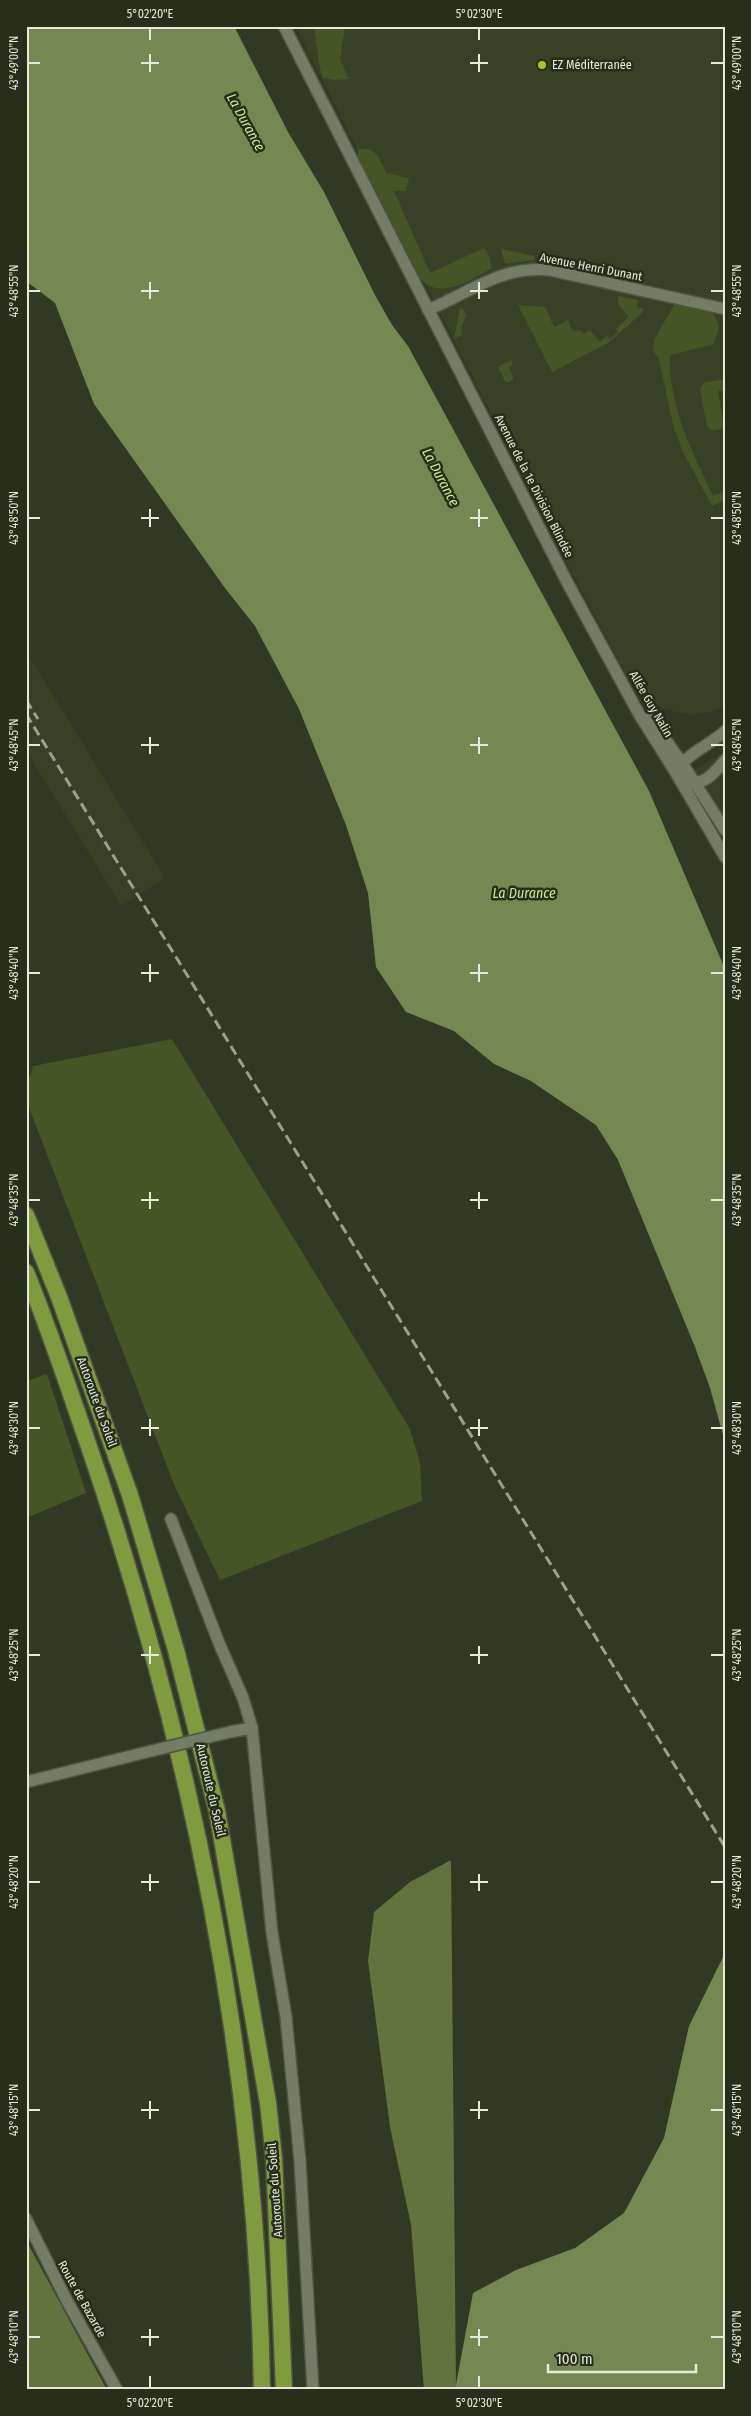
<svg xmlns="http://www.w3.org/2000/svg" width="751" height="2416" viewBox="0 0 751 2416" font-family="'Fira Sans Condensed',sans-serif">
<rect width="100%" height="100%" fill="#313823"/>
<g fill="#384126">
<polygon points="295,26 725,26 725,705 711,712 692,715 663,709 643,696 628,678 562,554"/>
<polygon points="26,651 165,878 121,906 26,750"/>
<polygon points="725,751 725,824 693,771"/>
</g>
<g fill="#465525">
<polygon points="314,26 345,26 340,60 349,79 335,80 323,78 320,69"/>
<path d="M 358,149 C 376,147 380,158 386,173 L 409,178 L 406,191 L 394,191 L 430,273 L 484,248 L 487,251 L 492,268 C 471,280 442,300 421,280 L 358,157 Z"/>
<polygon points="501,249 535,256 534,260 505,264"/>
<polygon points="618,296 638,300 637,307 644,309 642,313 608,343 552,372 518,305 545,307 554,327 568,320 572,330 581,331 584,334 590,330 600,342 607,336 610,339 618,332 616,329 629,317 618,304"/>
<path d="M 674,305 L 713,312 L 719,326 L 714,344 L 670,355 C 669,407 691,449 713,496 L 725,491 L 725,500 L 712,506 L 684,454 L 674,429 L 659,360 L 653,350 L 654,340 Z"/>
<polygon points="460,308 463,309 466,315 461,328 462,335 454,339"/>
<polygon points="511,360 513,365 509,367 514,379 506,383 498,367"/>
<polygon points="725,379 725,390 718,391 724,428 713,431 707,427 700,389 704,383"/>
<polygon points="172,1039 410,1429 420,1463 422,1501 220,1580 175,1487 26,1100 26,1088 33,1066"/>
<polygon points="47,1374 86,1493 26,1518 26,1381"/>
</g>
<g fill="#62733d">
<polygon points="451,1860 456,2385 455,2390 424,2390 411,2225 390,2127 368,1961 374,1912 410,1882"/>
<polygon points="26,2240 107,2390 26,2390"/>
</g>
<g fill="#768851">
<polygon points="26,26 234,26 288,132 324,192 375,295 392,325 408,346 649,791 725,969 725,1442 710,1388 695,1347 618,1160 596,1125 531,1081 494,1064 454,1031 406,1012 376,967 368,893 346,825 299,709 255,626 225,588 94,404 55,303 26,281"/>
<polygon points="725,1946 725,2390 455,2390 473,2293 516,2270 575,2248 624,2213 664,2138 689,2026 723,1957"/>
</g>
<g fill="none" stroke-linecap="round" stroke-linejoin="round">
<defs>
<g id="minor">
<polyline points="284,26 567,582 639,714 676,773 725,857"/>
<path d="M 428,310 C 471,292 500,266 549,270 L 725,309"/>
<polyline points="650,718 682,763 725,830"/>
<path d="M 678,769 C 688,753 710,745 725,731"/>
<path d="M 688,782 C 706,785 714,773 725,760"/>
<polyline points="171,1519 219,1643 243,1698 252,1728 272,1933 286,2017 300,2161 313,2390"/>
<polyline points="230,1732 252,1728"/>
<polyline points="26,1782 147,1752"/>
<polyline points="26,2219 67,2301 117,2390"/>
</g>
<g id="highway">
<polyline points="26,1215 59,1297 130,1495 176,1650 217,1811 268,2103 274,2158 284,2390"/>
<path d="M 26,1272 C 48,1326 66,1380 85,1435 C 191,1742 257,2064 262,2390"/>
</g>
</defs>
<use href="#minor" stroke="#4e5442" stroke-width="14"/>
<use href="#highway" stroke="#4e5442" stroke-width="19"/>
<use href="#minor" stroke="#747c65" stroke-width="11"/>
<use href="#highway" stroke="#809b3f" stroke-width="16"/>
<g stroke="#9aa090" stroke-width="3" stroke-dasharray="10 5" stroke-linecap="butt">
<polyline points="26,700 38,719"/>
<polyline points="26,714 725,1847"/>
</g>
<defs>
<polyline id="minor-bridge" points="147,1752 230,1732"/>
</defs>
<use href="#minor-bridge" stroke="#4e5442" stroke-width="14" stroke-linecap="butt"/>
<use href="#minor-bridge" stroke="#747c65" stroke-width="11"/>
</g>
<path fill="none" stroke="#e5eadd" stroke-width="2" d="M 150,28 L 150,40M 479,28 L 479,40M 150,54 L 150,72M 479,54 L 479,72M 28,63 L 40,63M 141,63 L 159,63M 470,63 L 488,63M 711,63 L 724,63M 150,282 L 150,299M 479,282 L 479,299M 28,291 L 40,291M 141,291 L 159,291M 470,291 L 488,291M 711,291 L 724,291M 150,509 L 150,527M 479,509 L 479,527M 28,518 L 40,518M 141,518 L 159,518M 470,518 L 488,518M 711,518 L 724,518M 150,737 L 150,754M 479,737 L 479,754M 28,745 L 40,745M 141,745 L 159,745M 470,745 L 488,745M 711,745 L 724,745M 150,964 L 150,982M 479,964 L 479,982M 28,973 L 40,973M 141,973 L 159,973M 470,973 L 488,973M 711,973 L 724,973M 150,1192 L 150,1209M 479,1192 L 479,1209M 28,1200 L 40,1200M 141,1200 L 159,1200M 470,1200 L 488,1200M 711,1200 L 724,1200M 150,1419 L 150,1436M 479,1419 L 479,1436M 28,1428 L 40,1428M 141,1428 L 159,1428M 470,1428 L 488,1428M 711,1428 L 724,1428M 150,1646 L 150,1664M 479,1646 L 479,1664M 28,1655 L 40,1655M 141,1655 L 159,1655M 470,1655 L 488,1655M 711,1655 L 724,1655M 150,1874 L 150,1891M 479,1874 L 479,1891M 28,1882 L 40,1882M 141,1882 L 159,1882M 470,1882 L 488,1882M 711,1882 L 724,1882M 150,2101 L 150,2119M 479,2101 L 479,2119M 28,2110 L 40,2110M 141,2110 L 159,2110M 470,2110 L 488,2110M 711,2110 L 724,2110M 150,2329 L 150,2346M 479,2329 L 479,2346M 28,2337 L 40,2337M 141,2337 L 159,2337M 470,2337 L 488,2337M 711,2337 L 724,2337M 150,2376 L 150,2388M 479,2376 L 479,2388"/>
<circle fill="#a1c92a" stroke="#272e19" stroke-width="2" cx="542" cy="65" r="5"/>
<g text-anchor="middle" stroke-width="5" stroke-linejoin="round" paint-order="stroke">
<g font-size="12" fill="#e5eadd" stroke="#272e19" text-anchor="start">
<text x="552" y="69">EZ Méditerranée</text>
</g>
<g font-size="12" fill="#e5eadd" stroke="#272e19">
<text transform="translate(591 267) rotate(11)" y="4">Avenue Henri Dunant</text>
<text transform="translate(534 486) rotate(63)" y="4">Avenue de la 1e Division Blindée</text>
<text transform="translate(651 704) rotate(60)" y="4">Allée Guy Nalin</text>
<text transform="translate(97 1402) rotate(70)" y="4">Autoroute du Soleil</text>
<text transform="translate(211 1790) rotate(77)" y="4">Autoroute du Soleil</text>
<text transform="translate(275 2190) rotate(-94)" y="4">Autoroute du Soleil</text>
<text transform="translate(82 2299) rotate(61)" y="4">Route de Bazarde</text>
</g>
<g font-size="14" font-style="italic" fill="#cce896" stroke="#272e19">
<text transform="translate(246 122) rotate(61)" y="5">La Durance</text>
<text transform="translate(441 477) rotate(62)" y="5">La Durance</text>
<text x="524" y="898">La Durance</text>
</g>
</g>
<rect width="751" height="2416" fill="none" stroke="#272e19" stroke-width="55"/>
<path d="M548 2364v8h148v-8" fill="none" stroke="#e5eadd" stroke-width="2.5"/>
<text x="556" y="2364" font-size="15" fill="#e5eadd" stroke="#272e19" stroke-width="4" paint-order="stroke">100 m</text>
<rect x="28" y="28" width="696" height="2360" fill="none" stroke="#e5eadd" stroke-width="2"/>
<g font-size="12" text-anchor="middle" fill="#e5eadd">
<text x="150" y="18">5°02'20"E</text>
<text x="479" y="18">5°02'30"E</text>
<text transform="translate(14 63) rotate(-90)" y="4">43°49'00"N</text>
<text transform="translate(737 63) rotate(-90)" y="4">43°49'00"N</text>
<text transform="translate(14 291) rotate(-90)" y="4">43°48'55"N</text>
<text transform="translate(737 291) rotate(-90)" y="4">43°48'55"N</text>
<text transform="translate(14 518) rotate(-90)" y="4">43°48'50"N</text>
<text transform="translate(737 518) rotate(-90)" y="4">43°48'50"N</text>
<text transform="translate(14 745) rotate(-90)" y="4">43°48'45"N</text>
<text transform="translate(737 745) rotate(-90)" y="4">43°48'45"N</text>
<text transform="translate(14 973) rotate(-90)" y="4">43°48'40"N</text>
<text transform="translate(737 973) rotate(-90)" y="4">43°48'40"N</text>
<text transform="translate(14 1200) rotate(-90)" y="4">43°48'35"N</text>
<text transform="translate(737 1200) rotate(-90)" y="4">43°48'35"N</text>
<text transform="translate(14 1428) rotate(-90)" y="4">43°48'30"N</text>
<text transform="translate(737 1428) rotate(-90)" y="4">43°48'30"N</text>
<text transform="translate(14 1655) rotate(-90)" y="4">43°48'25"N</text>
<text transform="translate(737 1655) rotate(-90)" y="4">43°48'25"N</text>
<text transform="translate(14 1882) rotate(-90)" y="4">43°48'20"N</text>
<text transform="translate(737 1882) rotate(-90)" y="4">43°48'20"N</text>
<text transform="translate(14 2110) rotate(-90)" y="4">43°48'15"N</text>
<text transform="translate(737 2110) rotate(-90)" y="4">43°48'15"N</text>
<text transform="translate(14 2337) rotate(-90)" y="4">43°48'10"N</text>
<text transform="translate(737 2337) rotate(-90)" y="4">43°48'10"N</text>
<text x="150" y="2407">5°02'20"E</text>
<text x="479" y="2407">5°02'30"E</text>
</g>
</svg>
